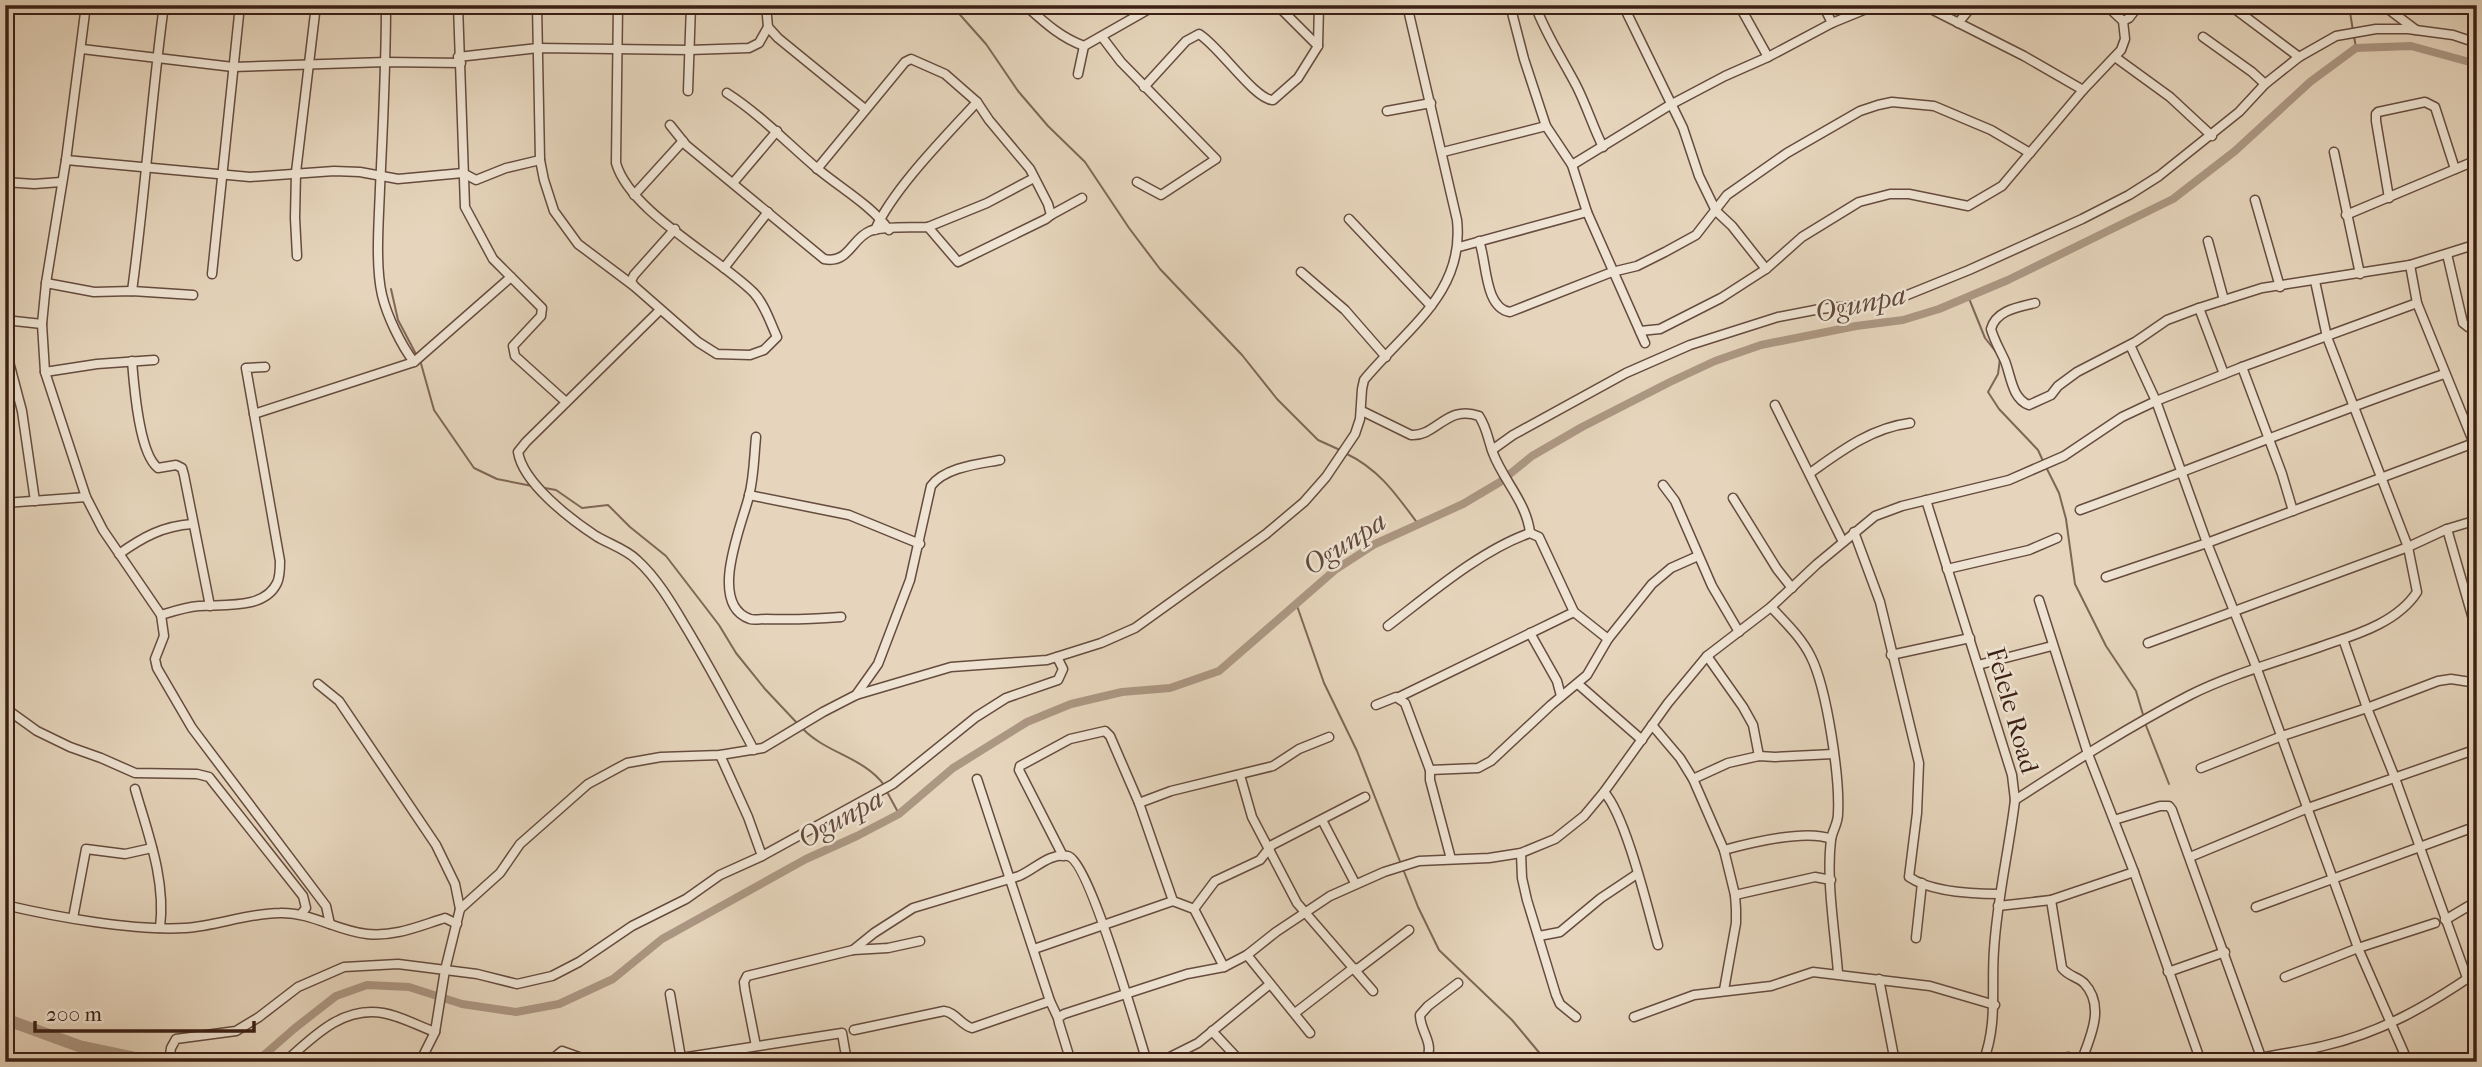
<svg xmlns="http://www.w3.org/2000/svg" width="2482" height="1067" viewBox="0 0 2482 1067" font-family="'IM FELL French Canon',serif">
<rect width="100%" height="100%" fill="#e6d5bc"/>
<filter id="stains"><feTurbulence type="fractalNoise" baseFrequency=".00286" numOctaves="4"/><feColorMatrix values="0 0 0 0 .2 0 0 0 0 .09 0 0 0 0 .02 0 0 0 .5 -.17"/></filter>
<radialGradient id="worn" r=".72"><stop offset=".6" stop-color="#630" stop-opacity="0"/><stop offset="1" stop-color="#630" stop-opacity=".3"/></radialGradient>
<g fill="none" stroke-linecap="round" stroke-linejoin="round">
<g stroke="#7f6757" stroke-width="2">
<polyline points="937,5 954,8 986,44 1018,91 1048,126 1085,162 1129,228 1160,269 1242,355 1277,399 1318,440 1340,450"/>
<polyline points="2346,5 2350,12 2353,31"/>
<polyline points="2354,36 2356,48"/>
<polyline points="391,289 398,320 417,356"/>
<polyline points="1968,296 1985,338 1996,352"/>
<polyline points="2000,359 1998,374 1988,392 1999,409 2038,450 2043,461"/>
<polyline points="420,360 434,410 474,468 497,479 532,486"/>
<path d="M 1345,453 C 1379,469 1396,494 1418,524"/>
<polyline points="2047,469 2059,493 2066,519 2075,584 2106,646 2136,691 2144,718"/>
<polyline points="545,488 556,490 582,508 608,505 630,527 666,556 719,625 736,653 765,689 797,723"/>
<polyline points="1296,603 1324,683 1357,751 1401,864"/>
<polyline points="2145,723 2169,784"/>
<path d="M 803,729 C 826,753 865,758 884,785"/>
<polyline points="886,790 899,814"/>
<polyline points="1403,869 1418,907 1439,950 1512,1020 1547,1062"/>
</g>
<polyline stroke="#ac9783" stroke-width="8" points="250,1062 264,1055 295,1028 336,996 367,985 409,987 462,1004 516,1012 559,1004 613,979 662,939 806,859 857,836 899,814 953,768 1027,722 1071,704 1122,692 1170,688 1219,671 1335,570 1375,544 1463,504 1500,482 1532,456 1582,427 1670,382 1715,361 1761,345 1856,326 1903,320 1939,309 2008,280 2173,199 2235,151 2310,82 2356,48 2411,46 2477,64"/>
<polyline stroke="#ac9783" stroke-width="12" points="5,1019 79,1046 155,1062"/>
<defs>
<g id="street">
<polyline points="67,5 86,11"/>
<polyline points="86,5 66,160 46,283 42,324 45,372 86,497 103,530 161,615 164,636 155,659 157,668 192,728 326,906 330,924"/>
<path d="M 386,5 C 386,66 383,127 380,188 C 379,219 375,265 382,295 C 387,316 401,345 414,362"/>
<polyline points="458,5 465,207 493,259 542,308 541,316 513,346 515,356 566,402"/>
<path d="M 537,5 L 540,160 L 544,180 L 554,211 L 578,244 L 634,286 L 698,342 L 717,354 L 750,355 L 764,350 L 777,337 C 770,322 765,305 754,293 C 717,256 630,212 616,163 L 618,5"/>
<polyline points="766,5 768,27 778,38 865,109"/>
<path d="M 1025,5 C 1044,22 1061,38 1084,46 L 1156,5"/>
<polyline points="1277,5 1318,46"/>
<polyline points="1510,5 1524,59 1546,126 1572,165 1587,212 1645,343"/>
<path d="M 1535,5 C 1546,35 1563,60 1577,87 C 1587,107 1593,127 1603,147"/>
<polyline points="1623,5 1683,128 1699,176 1716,211 1732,226 1766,269"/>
<polyline points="1739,5 1768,57"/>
<polyline points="1823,5 1832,23"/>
<polyline points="1917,5 1931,9 2024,56 2083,90"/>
<polyline points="2383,5 2416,30"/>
<polyline points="2235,9 2299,57"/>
<polyline points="1626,11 1640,5"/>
<polyline points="2123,21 2129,18 2139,5"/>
<polyline points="1958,23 1973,5"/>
<polyline points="1102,37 1121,62 1216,159 1161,195 1137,182"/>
<polyline points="2203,37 2252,72 2265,84"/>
<polyline points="82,49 233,67 386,62 461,63"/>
<polyline points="458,57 538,48 689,50 749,48 759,43 768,27"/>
<polyline points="2115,57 2170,97 2212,136"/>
<polyline points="1078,74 1084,46"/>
<path d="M 1144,87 L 1186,41 L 1199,34 C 1219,46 1255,100 1273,100 L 1298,78 L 1318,46 L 1319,5"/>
<polyline points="688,91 691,5"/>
<path d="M 727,93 C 761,115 788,144 819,170 C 842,189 872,206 889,230"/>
<polyline points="1387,111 1431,103"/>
<path d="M 670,125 L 686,145 L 824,259 C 849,264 851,239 870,231 C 884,226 912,228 928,227 L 958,262 L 1046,219 L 1051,215 L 1048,204 L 1030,169 L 989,120 L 977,102 L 945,74 L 911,59 L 905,62 L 817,169"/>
<polyline points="1443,152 1546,126"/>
<polyline points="2334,152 2360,274"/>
<polyline points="66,160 250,177 334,171 360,172 398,179 463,173 476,180 506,168 540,160"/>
<polyline points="1572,165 1670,105 1725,76 1768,57 1832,23 1876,5"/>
<polyline points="5,182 34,184 61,182"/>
<polyline points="733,183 777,131"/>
<polyline points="634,195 683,141"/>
<polyline points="2389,198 2376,121 2376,114 2378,112 2425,102 2435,107 2455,169"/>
<polyline points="2255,200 2280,287"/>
<polyline points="1051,215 1082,198"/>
<polyline points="2346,215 2477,160"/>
<polyline points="1349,219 1431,306"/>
<polyline points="928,227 987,203 1034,178"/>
<path d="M 875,230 C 893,189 946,136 977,102"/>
<path d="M 1479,241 C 1487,261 1484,308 1510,312 L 1612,272 L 1637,266 L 1665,252 L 1696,235 L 1727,195 L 1787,153 L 1860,111 L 1878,105 L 1892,102 L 1934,106 L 1991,130 L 2030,153"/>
<polyline points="2208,241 2224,300"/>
<polyline points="1459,247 1587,212"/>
<polyline points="2447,254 2463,323 2468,327 2477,326"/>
<polyline points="297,256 295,218 296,172 316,5"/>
<polyline points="2410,265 2417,303 2477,451"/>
<polyline points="724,268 768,212"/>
<polyline points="1301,272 1345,310 1386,357"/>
<polyline points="212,274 240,5"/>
<polyline points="46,283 94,292 132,291 193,295"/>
<polyline points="634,286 631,281 634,275 675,229"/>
<path d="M 132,291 C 145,196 151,100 164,5"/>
<path d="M 2035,303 C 2019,307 1996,310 1991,329 C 1994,340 2000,350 2005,361 C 2011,376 2012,399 2029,405 L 2051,395 L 2058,386 L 2077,372 L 2135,342 L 2167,320 L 2199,308 L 2262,288 L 2410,265 L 2477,244"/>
<polyline points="2199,308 2224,374"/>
<path d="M 660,310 L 526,442 L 518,452 C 523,483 570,519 596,536 C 609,544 626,549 637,560 C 656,577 671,602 684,624 C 709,665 731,707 754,750"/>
<polyline points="5,320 42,324"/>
<polyline points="1640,331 1660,329 1721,298 1766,269 1802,237 1859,202 1890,194 1909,194 1968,206 2002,186 2083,90 2121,50 2125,39 2123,21 2106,5"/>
<polyline points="2130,345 2156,401 2207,543 2257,669 2358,948 2408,1062"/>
<polyline points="5,347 22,411 35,501"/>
<path d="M 132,361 C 134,386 139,454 158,468 L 176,465 L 182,468 L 184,475 L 210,606"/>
<polyline points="2242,367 2282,474 2293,511"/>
<polyline points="45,372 97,364 154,360"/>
<polyline points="1775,405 1843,542"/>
<path d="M 1362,411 L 1411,435 C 1436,437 1447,404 1479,416 C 1487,428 1488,440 1493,453 C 1503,480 1527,503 1530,533"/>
<polyline points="254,414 414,362 511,277"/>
<path d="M 756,437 C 754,457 754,477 749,496 C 742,525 707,604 750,619 C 754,620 761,619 766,619 C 791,620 815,619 841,617"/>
<polyline points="1492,450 1513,435 1626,373 1690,345 1778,317 1820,309 1890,302 1969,270 2082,219 2129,195 2159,176 2239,112 2265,84 2299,57 2336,36 2376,29 2408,29 2453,35 2477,43"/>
<path d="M 1810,473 C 1841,451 1871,428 1910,423"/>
<polyline points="1663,485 1675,501 1712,586 1739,632"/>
<polyline points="749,495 849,515 920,544"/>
<polyline points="1733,498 1777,569 1792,588"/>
<path d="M 1926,500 L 2012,775 L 2015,800 C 2009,850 1997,899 1994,950 C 1991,988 1998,1024 1983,1062"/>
<polyline points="5,503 86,497"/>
<path d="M 2080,510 C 2202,466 2322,416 2444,374"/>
<polyline points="2447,529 2477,633"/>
<path d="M 1854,532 L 1880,602 L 1919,763 L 1917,813 L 1909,877 C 1931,892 1974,894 2000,894"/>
<path d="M 119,554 C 143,537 163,526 192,524"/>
<polyline points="1947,569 2029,550 2057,538"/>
<polyline points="2106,577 2207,543 2474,443"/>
<polyline points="2039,600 2088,754 2134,872 2201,1062"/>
<path d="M 1771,607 C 1785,622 1802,638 1811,657 C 1827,689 1840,778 1838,814 C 1838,824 1832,831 1831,840 C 1826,881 1835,932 1838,973"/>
<path d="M 161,615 C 174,611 186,607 199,606 C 223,604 264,610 277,583 C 280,577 280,568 280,561 L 246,368 L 265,367"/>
<path d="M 1388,626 C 1430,594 1481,550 1530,533 L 1539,537 L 1574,612 L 1608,639"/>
<polyline points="1530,633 1557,681 1561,696"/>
<polyline points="2343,639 2367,708 2395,778 2467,978"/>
<polyline points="2148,643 2408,547 2447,529 2477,520"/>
<polyline points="1891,655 1970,638"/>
<polyline points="1707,656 1743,707 1753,725 1759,756"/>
<polyline points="1978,665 2052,646"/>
<polyline points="318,684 339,701 436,845 455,884 460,909"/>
<polyline points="1578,684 1642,740"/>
<path d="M 856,695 L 878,664 L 910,580 L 931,486 C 945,467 979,464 1000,460"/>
<polyline points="1399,697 1574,612"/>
<polyline points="1376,705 1396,697 1405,703 1430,770 1430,780 1451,859"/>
<polyline points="5,708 37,731 70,747 101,758 135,773 197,774 209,777 303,896 306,908 301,914"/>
<polyline points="1652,725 1680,758 1693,779 1724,850 1735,895 1736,909 1736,923 1724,990"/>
<polyline points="720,755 748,817 762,856"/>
<polyline points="2201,768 2282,736 2367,708 2438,681 2451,679 2477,683"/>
<polyline points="1430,770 1478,768 1491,761 1551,705 1587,675 1608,639 1652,584 1671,568 1698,556"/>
<polyline points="1240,775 1252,817 1297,903 1373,991"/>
<polyline points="977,779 1050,1001 1058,1018"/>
<polyline points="1693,779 1728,763 1759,756 1775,757 1833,754"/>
<path d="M 135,789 C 148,834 166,880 160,928"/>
<path d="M 1604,792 C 1626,816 1648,910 1658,945"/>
<path d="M 2015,800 C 2072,763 2130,726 2190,695 C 2231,674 2287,659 2331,643 C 2362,633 2399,620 2417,592 L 2408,547 L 2327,337 L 2315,281"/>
<polyline points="1139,803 1171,791 1273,766 1299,749 1329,737"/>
<polyline points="1322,820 1355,883"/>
<polyline points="2114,820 2160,806 2169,806 2172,810 2261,1057"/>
<path d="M 1724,850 C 1750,843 1806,829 1831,839"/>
<polyline points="1521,853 1522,878 1527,900 1556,995 1560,1004 1576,1017"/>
<polyline points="1063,856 1019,770 1020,766 1070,739 1105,731 1110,736 1139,803 1173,901 1194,909 1224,967"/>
<polyline points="2190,857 2308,808 2477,749"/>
<polyline points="1735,895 1815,877 1831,880"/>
<path d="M 2051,900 L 2062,968 C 2068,976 2078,977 2084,983 C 2106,1006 2090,1038 2081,1062"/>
<path d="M 5,905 C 56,917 134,931 185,928 C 217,926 248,913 280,913 C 311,912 337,931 367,934 C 395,937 419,926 445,918 L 457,924"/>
<polyline points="1998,906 2051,900 2134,872"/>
<polyline points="2256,907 2477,826"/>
<polyline points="1194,909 1215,881 1260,860 1272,845 1365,797"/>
<polyline points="73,918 86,849 125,854 152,848"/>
<polyline points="2445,920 2477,901"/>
<polyline points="1539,936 1560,932 1601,898 1637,874"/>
<polyline points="1916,938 1922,883"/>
<polyline points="1034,949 1173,901"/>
<path d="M 853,950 L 874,933 L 913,908 L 1019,876 C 1034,870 1050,852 1068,856 C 1089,861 1138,1033 1147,1062"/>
<polyline points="1247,955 1310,1033"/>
<polyline points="2168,972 2225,952"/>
<polyline points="2285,977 2358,948 2435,923"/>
<polyline points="1879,979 1895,1062"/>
<polyline points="670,994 681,1058"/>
<polyline points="1295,1013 1352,969 1359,968 1409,930"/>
<polyline points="1634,1017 1694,995 1771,986 1813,972 1930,986 1995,1005"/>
<path d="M 854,1030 L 944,1011 C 955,1012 961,1025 972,1028 L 1050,1001"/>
<polyline points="1212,1031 1241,1062"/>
<polyline points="756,1046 745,990 744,982 747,976 853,950 888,948 920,941"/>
<polyline points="1825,1061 1825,1062"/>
<polyline points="169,1062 171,1048 176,1039 236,1031 259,1017 298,987 344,967 398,964 477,974 517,984 552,976 579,962 632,926 686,899 720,875 762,856 893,784 976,717 1006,698 1058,680 1063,669 1057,657"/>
<path d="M 285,1062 C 313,1037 342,1006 383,1013 C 401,1016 418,1026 435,1032"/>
<path d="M 420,1062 L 435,1032 L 445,970 L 460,909 L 500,873 L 520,844 L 588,784 L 627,763 L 661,757 L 720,755 L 763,748 L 823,712 L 856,695 L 951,667 L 1047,660 L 1101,643 L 1135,628 L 1266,534 L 1304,502 L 1326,477 L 1355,434 L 1360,419 L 1362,389 L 1364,380 C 1406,329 1465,293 1457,220 L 1407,5"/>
<polyline points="554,1062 556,1056 562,1051 593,1062"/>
<polyline points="655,1062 842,1033 847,1062"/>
<polyline points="1071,1062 1059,1023 1058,1018 1064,1014 1187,974 1224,967 1247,955 1276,932 1330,896 1384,872 1419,861 1489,858 1521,853 1555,839 1584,816 1604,792 1668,703 1707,656 1771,607 1817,564 1875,516 1902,506 2009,480 2064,456 2122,417 2156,401 2242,367 2417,303"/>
<polyline points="1160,1062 1198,1043 1270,984"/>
<path d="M 1416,1062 L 1427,1059 C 1434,1042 1420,1031 1420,1015 L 1428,1006 L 1458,983"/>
<polyline points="2066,1062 2068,1057 2081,1062"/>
<path d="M 2244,1062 C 2270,1055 2297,1052 2323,1046 C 2381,1033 2429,1005 2477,972"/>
</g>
</defs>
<use href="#street" stroke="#664c3f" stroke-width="11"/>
<use href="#street" stroke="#efe4d3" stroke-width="8"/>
</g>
<g text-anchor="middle" stroke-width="5" stroke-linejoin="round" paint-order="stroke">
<g font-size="26" fill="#3b1f15" stroke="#efe4d3">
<text transform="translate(2013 710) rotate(74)" y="9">Felele Road</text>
</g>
<g font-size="28" font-style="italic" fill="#63493c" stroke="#efe4d3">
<text transform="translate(1860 303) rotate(-12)" y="10">Ogunpa</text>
<text transform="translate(1344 543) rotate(-33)" y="10">Ogunpa</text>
<text transform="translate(840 818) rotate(-29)" y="10">Ogunpa</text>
</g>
</g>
<rect width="2482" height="1067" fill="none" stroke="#e6d5bc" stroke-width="28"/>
<rect x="7" y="7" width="2468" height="1053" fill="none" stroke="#3b1f15" stroke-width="3.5"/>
<rect x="14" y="14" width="2454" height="1039" fill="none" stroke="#3b1f15" stroke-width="2"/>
<path d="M35 1021v10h219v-10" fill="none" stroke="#3b1f15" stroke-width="3.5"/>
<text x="46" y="1021" font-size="21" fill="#3b1f15" stroke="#efe4d3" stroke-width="5" paint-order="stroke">200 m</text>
<rect width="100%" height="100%" filter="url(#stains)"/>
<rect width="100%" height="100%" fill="url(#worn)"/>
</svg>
